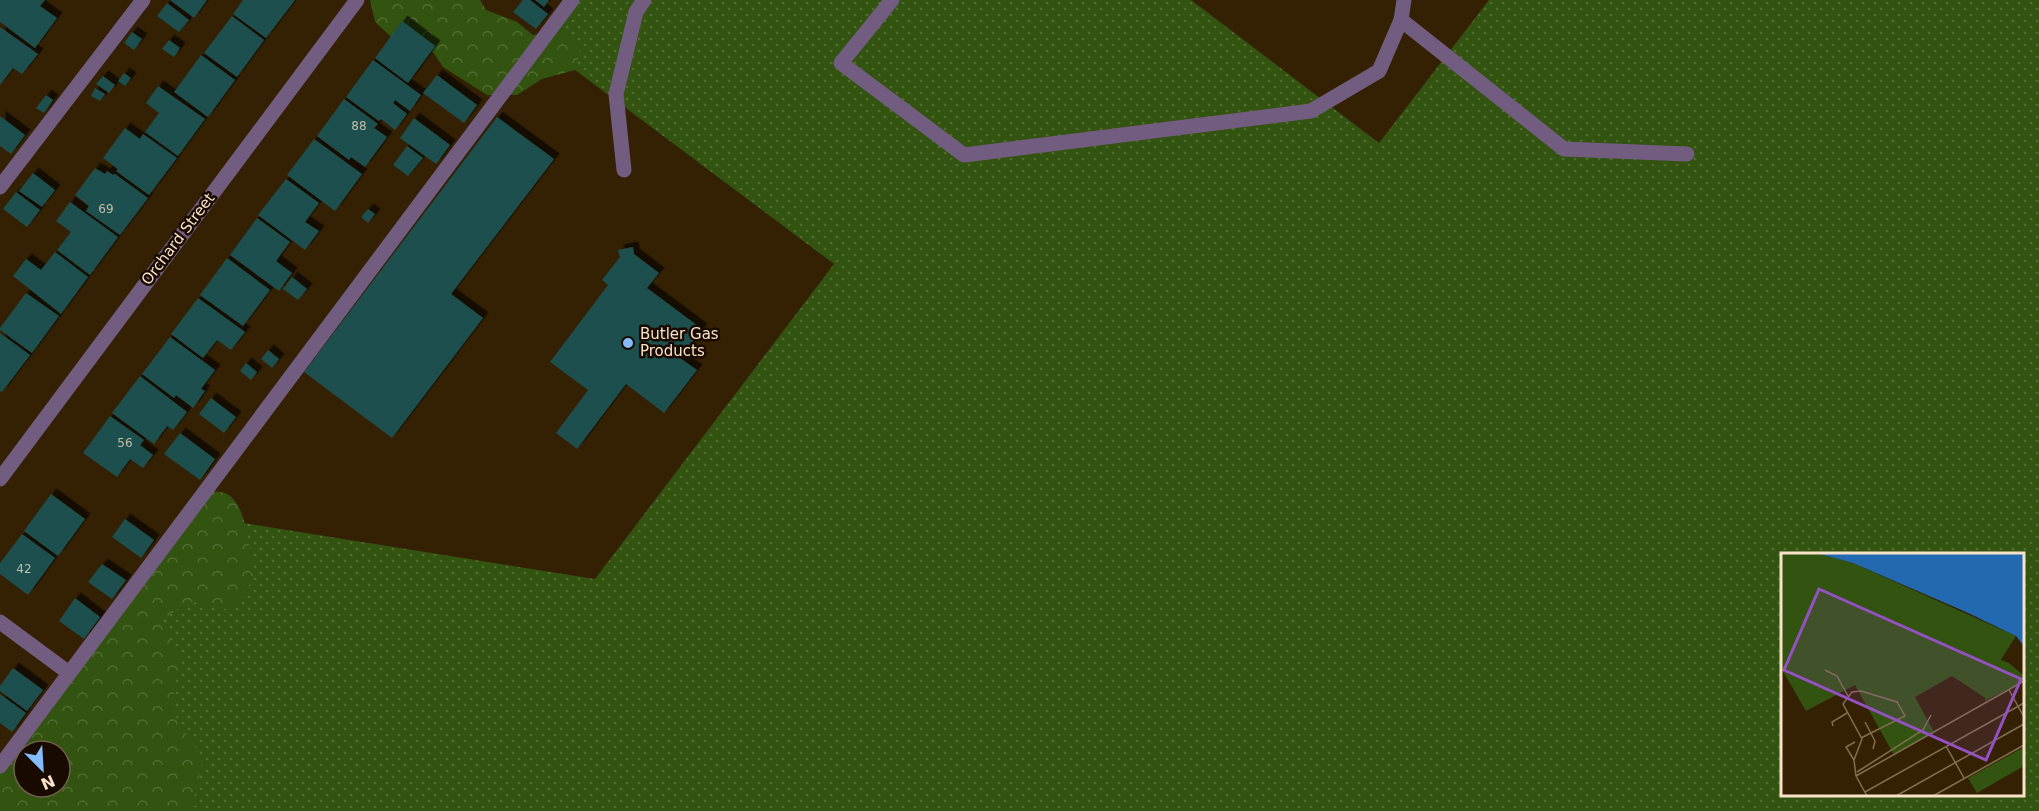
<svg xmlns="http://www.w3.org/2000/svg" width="2039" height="811" viewBox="0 0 2039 811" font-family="'DejaVu Sans',sans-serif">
<defs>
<pattern id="grass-dots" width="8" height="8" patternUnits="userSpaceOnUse" patternTransform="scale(1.5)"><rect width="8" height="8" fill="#335310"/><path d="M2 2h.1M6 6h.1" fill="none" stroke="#516c31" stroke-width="1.8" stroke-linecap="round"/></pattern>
<pattern id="forest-crowns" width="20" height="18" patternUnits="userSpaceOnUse" patternTransform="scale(1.5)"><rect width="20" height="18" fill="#335310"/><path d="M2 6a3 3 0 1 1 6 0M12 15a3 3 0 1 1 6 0" fill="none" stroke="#516c31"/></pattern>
<filter id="shadow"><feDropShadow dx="5.5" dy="-5.5" stdDeviation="0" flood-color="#0009"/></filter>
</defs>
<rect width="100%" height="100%" fill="#342003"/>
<path fill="url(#grass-dots)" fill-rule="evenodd" d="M 572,0 L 1191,0 L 1379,143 L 1489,0 L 2039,0 L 2039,811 L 0,811 L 0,766 L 212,518 L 595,579 L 834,264 L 539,43 ZM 1782,554 L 2022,554 L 2022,794 L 1782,794 ZM 24,751 L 60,751 L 60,787 L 24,787 Z"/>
<g fill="url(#forest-crowns)" fill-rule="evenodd">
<polygon points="370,0 480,0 486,10 517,22 533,35 565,30 580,50 575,70 542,79 517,95 487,95 443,67 433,52 402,47 375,22"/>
<path d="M 206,492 C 211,492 220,491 225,493 C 248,502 250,557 254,579 L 229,610 L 189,601 L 161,621 L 180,658 L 171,709 L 203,759 L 192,806 L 205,811 L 0,811 L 0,773 ZM 24,751 L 60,751 L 60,787 L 24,787 Z"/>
</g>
<g fill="#1e4f4d" filter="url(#shadow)">
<polygon points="0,0 45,0 40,6 57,18 35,48 0,22"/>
<polygon points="170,0 207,0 194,18"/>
<polygon points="243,0 295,0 266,38 233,14"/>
<polygon points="523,0 530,0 548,14 536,29 513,12"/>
<polygon points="535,0 549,0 544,7"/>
<polygon points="167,3 189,20 179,32 157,16"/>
<polygon points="232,16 264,40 237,77 204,53"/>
<polygon points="402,21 435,46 408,83 375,58"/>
<polygon points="0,27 38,54 22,74 13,68 0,85"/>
<polygon points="132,32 142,39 134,50 124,43"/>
<polygon points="169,40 180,48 174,57 162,49"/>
<polygon points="201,55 235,80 208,117 174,92"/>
<polygon points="373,60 421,95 410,111 395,100 393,103 407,114 395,130 381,119 379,121 346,97"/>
<polygon points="124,73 131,78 125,86 118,81"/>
<polygon points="437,75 477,105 464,123 423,93"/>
<polygon points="103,76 115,85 109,93 96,84"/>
<polygon points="158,86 205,119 178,156 145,132 159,113 146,103"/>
<polygon points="95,88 105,94 100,101 91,96"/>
<polygon points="46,95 53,100 44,113 36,108"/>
<polygon points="344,99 378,124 374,128 387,137 365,167 351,157 349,160 317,136"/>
<polygon points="0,116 25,135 11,154 0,146"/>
<polygon points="497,117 554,159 451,294 483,318 392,438 304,372"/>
<polygon points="414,118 450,145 436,164 400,138"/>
<polygon points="125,128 140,139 143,134 177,158 149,195 116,171 118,169 103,158"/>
<polygon points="314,139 362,174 335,211 287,175"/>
<polygon points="407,146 423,158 408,176 393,165"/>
<polygon points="95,168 105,174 107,171 113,175 115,174 148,198 120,235 86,211 89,206 75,195"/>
<polygon points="33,173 55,190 42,207 19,191"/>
<polygon points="286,179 319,203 305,222 319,231 305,250 258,215"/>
<polygon points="16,192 40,210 27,227 3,209"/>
<polygon points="70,202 118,237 90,275 57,250 71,232 56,221"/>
<polygon points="368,209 375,214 368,223 361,217"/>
<polygon points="257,218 290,242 276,261 292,273 279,291 230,255"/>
<polygon points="633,247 634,254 659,273 647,288 702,329 680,358 697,370 664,413 626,384 577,449 556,433 588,390 550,362 608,285 602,280 620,257 618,250"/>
<polygon points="55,252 88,277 61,314 13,276 26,259 41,270"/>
<polygon points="227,258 270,290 243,326 200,295"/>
<polygon points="292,277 307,289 298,300 283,289"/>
<polygon points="26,293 59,316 32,353 0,330 0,328"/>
<polygon points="198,298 245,332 231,350 217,340 203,358 171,334"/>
<polygon points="0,333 30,355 2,392 0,391"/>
<polygon points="170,337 215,370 201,389 205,391 193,408 176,395 174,398 142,374"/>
<polygon points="268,350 279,359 272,368 261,359"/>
<polygon points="246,363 257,372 251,380 240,371"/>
<polygon points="140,376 187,412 173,430 167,426 154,444 112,413"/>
<polygon points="211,398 236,417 224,433 199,414"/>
<polygon points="110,416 144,440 140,445 153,455 143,468 130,459 117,477 83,453"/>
<polygon points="180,433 215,459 200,480 164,454"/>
<polygon points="51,494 85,519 58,556 24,531"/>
<polygon points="125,519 154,540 141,558 112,537"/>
<polygon points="22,534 55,558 28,595 0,574 0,563"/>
<polygon points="102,564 126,580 112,599 88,582"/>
<polygon points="75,598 100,617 84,639 59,621"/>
<polygon points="13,668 43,690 27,711 0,691 0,686"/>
<polygon points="0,694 26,713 12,732 0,723"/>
</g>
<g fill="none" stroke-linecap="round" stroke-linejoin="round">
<g stroke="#725c7f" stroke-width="15">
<polyline points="892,0 841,63 964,155 1311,111 1379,71 1401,20 1404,0"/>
<polyline points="1401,20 1564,149 1687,154"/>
<polyline points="624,170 616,94 636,12 644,0"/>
<polyline points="0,187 143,0"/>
<polyline points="0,766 572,0"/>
</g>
<g stroke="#725c7f" stroke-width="15">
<polyline points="0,479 357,0"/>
<polyline points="0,622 69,673"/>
</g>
</g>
<circle fill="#84bcfb" stroke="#190a00" stroke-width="2" cx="628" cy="343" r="6"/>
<g text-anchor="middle" stroke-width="5" stroke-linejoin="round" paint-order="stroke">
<g font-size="12" fill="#c2bea9">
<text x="359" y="130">88</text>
<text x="106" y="213">69</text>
<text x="125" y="447">56</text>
<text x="24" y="573">42</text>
</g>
<g font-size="15" fill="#f9e3c8" stroke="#190a00">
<text transform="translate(178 239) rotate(-53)" y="5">Orchard Street</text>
</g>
<g font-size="15" fill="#f9e3c8" stroke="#190a00" text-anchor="start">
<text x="640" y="339">Butler Gas<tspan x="640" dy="17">Products</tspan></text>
</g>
</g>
<g transform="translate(1781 553)">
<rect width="243" height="243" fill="#342003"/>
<path d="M 0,0 L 35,0 L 72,10 L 235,83 L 219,108 L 243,123 L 206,146 L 171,123 L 134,144 L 153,179 L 113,202 L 74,132 L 25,158 L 0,115 Z" fill="#335310"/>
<path d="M 169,77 L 207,93 L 212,104 L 228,110 L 243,123 L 243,128 L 204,148 L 205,138 L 216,138 L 221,118 L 170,86 Z" fill="#335310"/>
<path d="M 243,194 L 243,213 L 196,240 L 187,225 Z" fill="#335310"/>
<path d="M 35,0 L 243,0 L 243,93 L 235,83 L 185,59 L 72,10 Z" fill="#2269af"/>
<path fill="none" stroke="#836e52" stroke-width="1.5" d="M 44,117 L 56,123 L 67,143M 228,137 L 243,164M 84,169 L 94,188 L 92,196M 52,173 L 51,169 L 66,160M 165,193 L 183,225M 73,207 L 65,194 L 74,189M 76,219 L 142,177 L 150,162M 75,223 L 73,207 L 81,186 L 62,151 L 71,139 L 80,138 L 116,149 L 124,163 L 80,185M 75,223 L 243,128M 75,223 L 86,243M 84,239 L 243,150M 115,243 L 243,171M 152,243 L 243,192"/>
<path fill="#9451c1" fill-opacity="0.15" stroke="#9451c1" stroke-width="3" d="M 38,36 L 240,126 L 205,207 L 3,117 Z"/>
<rect width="243" height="243" fill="none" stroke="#f9e3c8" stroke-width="3"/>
</g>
<g transform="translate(42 769) rotate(156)"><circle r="28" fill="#190a00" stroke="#736150" stroke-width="1.5"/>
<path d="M0-4.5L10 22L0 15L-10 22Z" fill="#84bcfb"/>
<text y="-9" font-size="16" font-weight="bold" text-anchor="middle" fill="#f9e3c8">N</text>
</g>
</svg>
